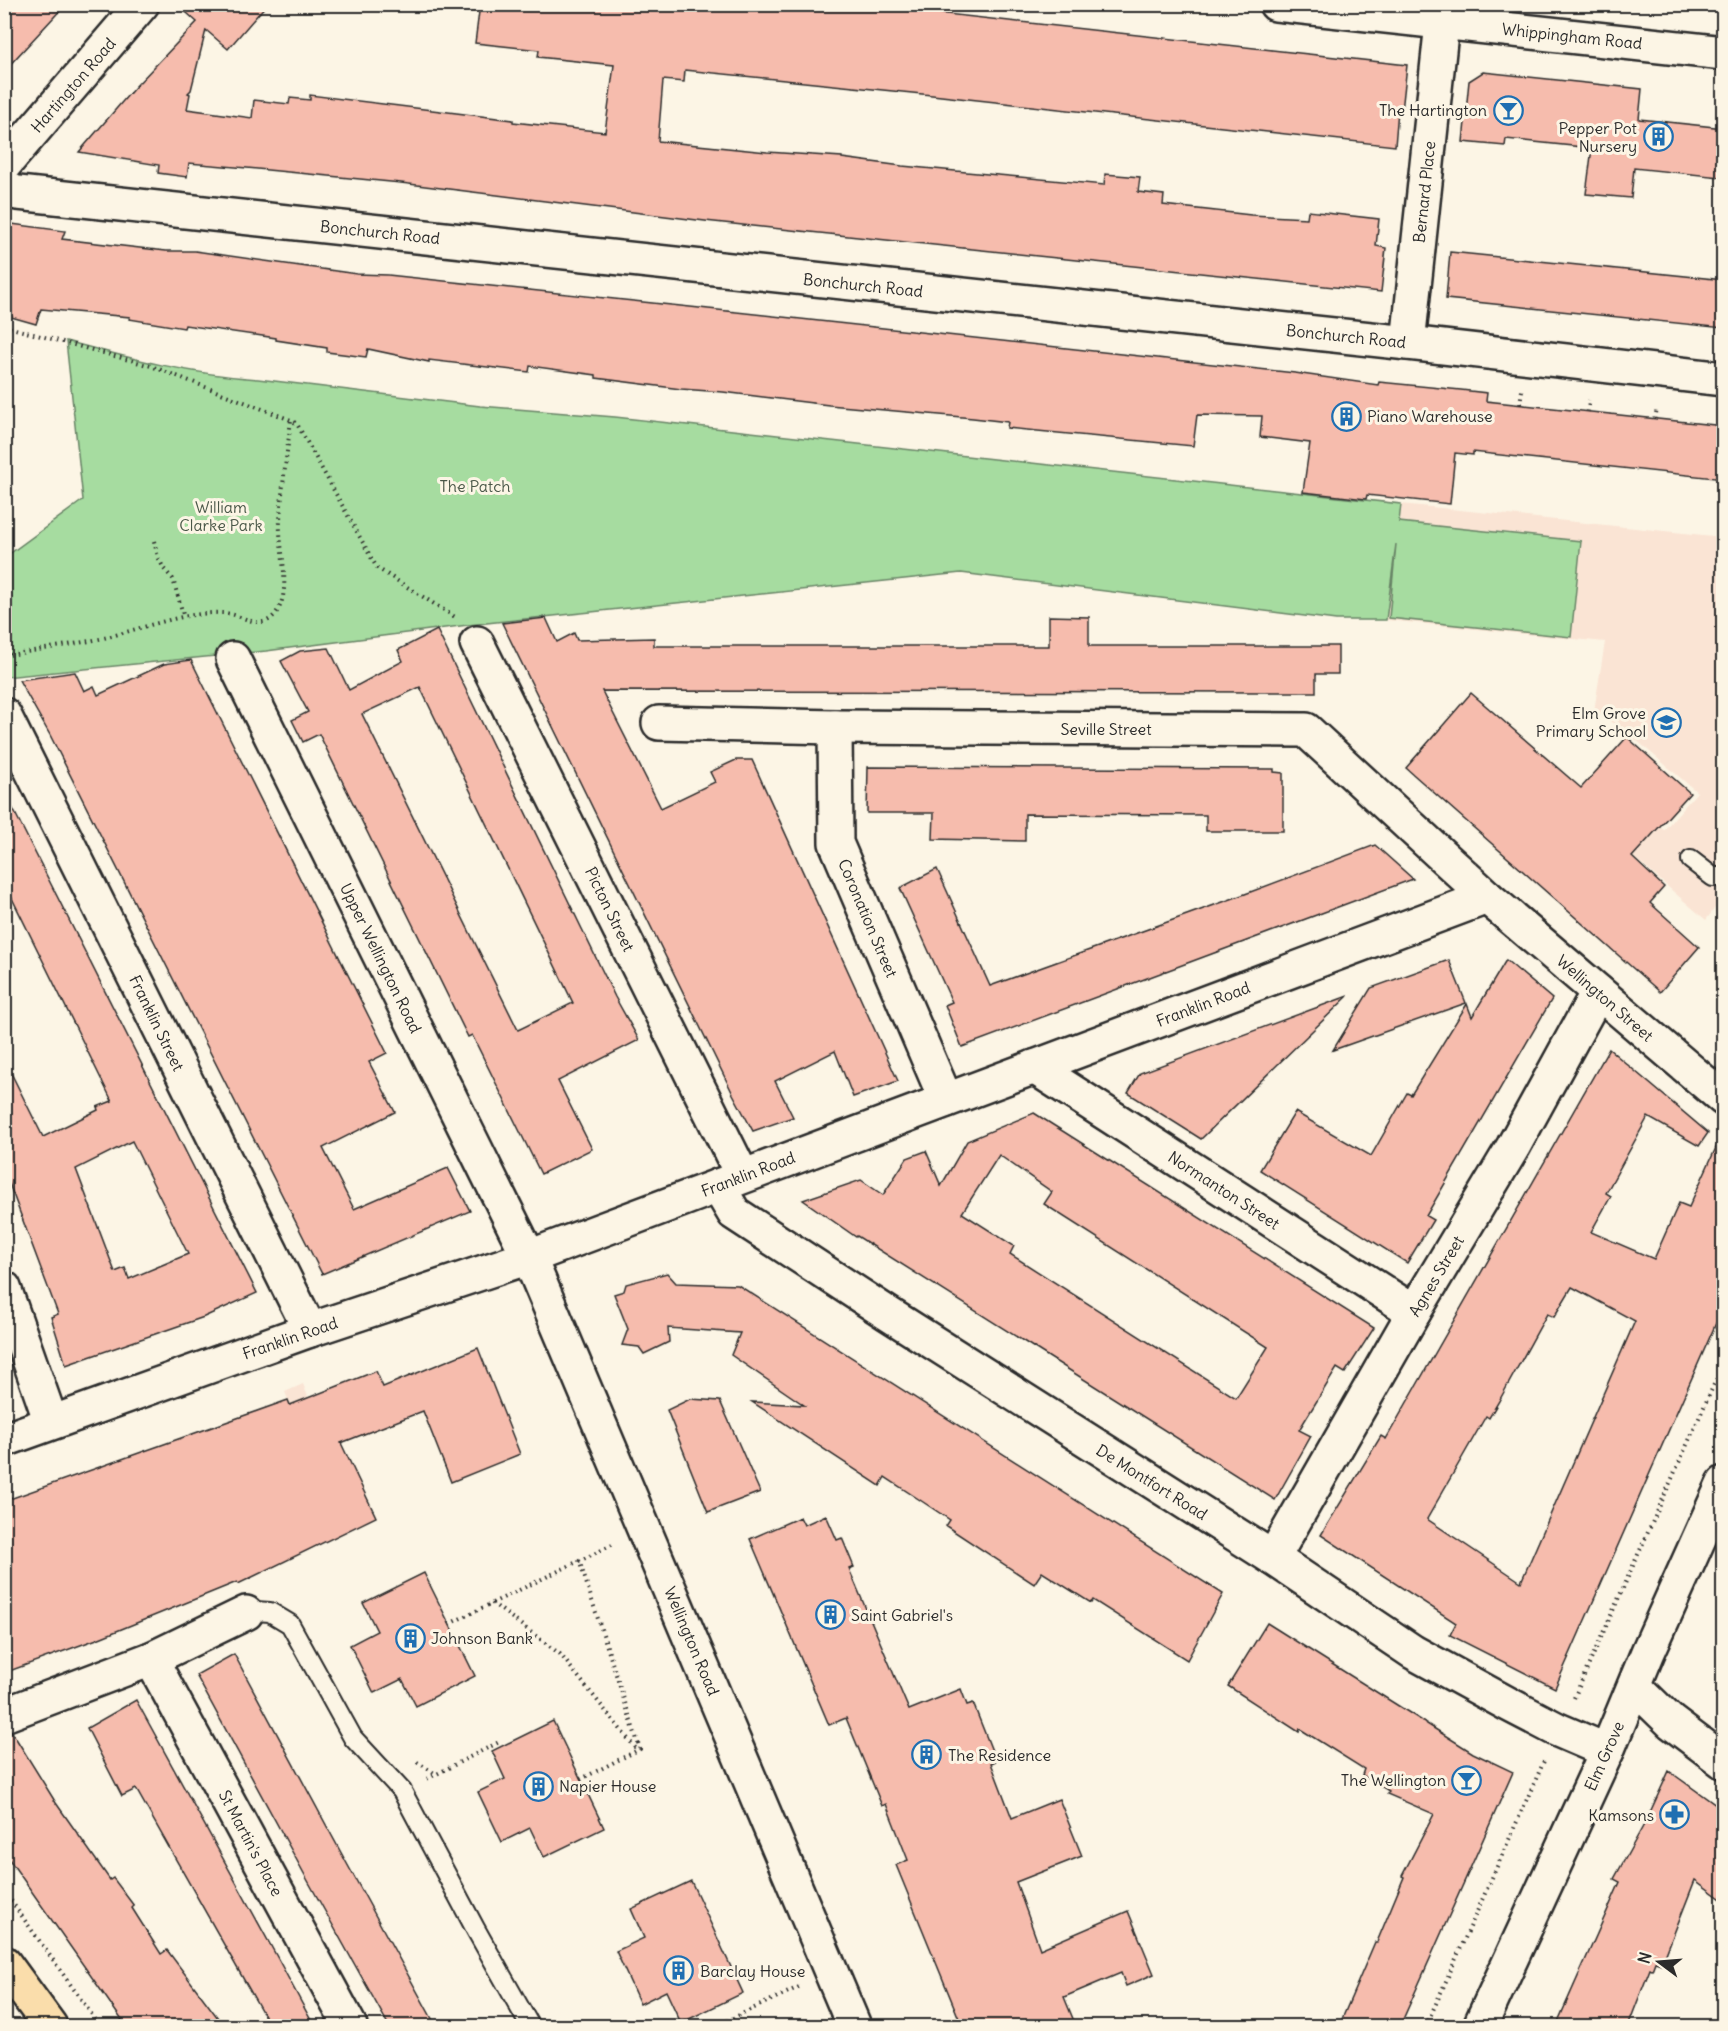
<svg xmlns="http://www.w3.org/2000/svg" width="1728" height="2031" viewBox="0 0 1728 2031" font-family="Delius,sans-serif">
<rect width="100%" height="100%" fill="#fcf5e5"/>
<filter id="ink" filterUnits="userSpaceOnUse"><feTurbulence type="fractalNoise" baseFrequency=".0167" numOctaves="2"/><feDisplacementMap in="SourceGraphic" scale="12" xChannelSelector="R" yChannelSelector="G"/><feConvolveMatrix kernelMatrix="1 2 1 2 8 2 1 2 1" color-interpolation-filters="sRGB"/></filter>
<g filter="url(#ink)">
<g fill="#fae4d4">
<polygon points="1401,504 1723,537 1724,896 1706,920 1630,854 1656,825 1664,830 1697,792 1628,733 1594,711 1605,642 1386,620"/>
<polygon points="303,1384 324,1437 306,1444 285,1392"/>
</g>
<path fill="#a6dca0" stroke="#688466" stroke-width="1.5" d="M 66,341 C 129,358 193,375 258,379 L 480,406 L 615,417 L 1401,504 L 1399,522 L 1581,541 L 1571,637 L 1389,618 L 1396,544 L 1386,620 L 1336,620 L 961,573 L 468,625 L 266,651 L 5,677 L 4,558 L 83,500 Z"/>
<g fill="#f6bcad" stroke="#2b2b2b" stroke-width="1.5" fill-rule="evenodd">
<polygon points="4,4 66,4 4,71"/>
<polygon points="177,4 267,4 228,49 206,30 191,90 188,93 190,94 187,109 252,118 254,100 289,104 290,98 310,100 310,95 513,120 513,122 605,132 614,65 538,57 539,50 475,43 480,4 857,4 1407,65 1402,111 1398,110 1395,146 932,95 685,70 684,82 663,80 658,141 767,152 842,157 842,158 902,166 1104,185 1105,174 1140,177 1138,192 1164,195 1163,205 1251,215 1307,218 1308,211 1379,219 1376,246 1386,248 1381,292 705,221 401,183 247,168 189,163 187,177 158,173 159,165 79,152 135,87 197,22"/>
<polygon points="1483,72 1642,89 1639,119 1724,128 1720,177 1634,168 1631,198 1586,194 1592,148 1506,139 1505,146 1463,142 1469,81"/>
<polygon points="4,223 65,231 62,239 166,251 195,251 357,274 388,275 690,307 1295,373 1378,385 1379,382 1461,390 1487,393 1486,401 1724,426 1724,479 1473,452 1473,455 1455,453 1450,504 1367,495 1366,499 1303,492 1310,443 1260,437 1262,416 1197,415 1193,446 1007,428 1008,422 973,418 829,405 723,392 681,389 596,378 596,375 530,366 529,372 429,360 429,362 368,349 366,357 327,352 327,348 276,340 276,338 185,325 184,328 129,319 130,317 41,309 36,324 4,315"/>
<polygon points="1450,252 1724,280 1724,328 1446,299"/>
<polygon points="1049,616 1089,617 1089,646 1338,646 1338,674 1316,674 1316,692 602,691 661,808 715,782 710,772 736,760 752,760 898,1081 853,1097 835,1051 775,1081 793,1117 753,1131 733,1094 502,623 546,618 557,642 574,633 577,640 654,638 654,646 1049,646"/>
<path d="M 437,630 L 615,997 L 639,1040 L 558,1081 L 592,1149 L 541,1174 L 472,1035 L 468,1037 L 319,734 L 303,742 L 292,720 L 308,712 L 281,661 L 300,651 L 329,648 L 349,690 L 403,661 L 398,650 ZM 420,687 L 573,1003 L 518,1030 L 362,714 Z"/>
<polygon points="191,660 387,1053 369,1062 395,1112 323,1148 354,1209 448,1168 470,1211 322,1274 50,735 19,680 75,672 84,691 94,686 98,695 164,664"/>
<polygon points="1471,693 1581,788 1627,737 1690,793 1632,857 1664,887 1650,903 1699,947 1660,992 1406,768"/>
<polygon points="868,767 1274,769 1274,772 1283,773 1283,831 1206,831 1206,815 1025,814 1025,841 933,839 934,813 867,813"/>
<path d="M 4,791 L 257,1293 L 204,1317 L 66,1365 L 51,1317 L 58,1314 L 4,1170 L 4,1059 L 43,1137 L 98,1110 L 97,1107 L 112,1101 L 4,882 ZM 132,1141 L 188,1254 L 129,1279 L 125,1268 L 115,1272 L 76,1169 Z"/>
<polygon points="1375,845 1413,879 962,1047 945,1005 952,1002 900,888 937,869 990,986 1245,894"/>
<polygon points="1449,960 1466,1003 1333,1050 1371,988"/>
<polygon points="1506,960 1552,999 1426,1216 1433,1220 1407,1263 1260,1170 1295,1112 1371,1156 1407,1093 1411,1095 1467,1004 1472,1017"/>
<polygon points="1348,996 1201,1139 1128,1093 1140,1073"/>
<path d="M 1609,1049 L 1708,1133 L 1699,1146 L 1648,1117 L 1606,1193 L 1611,1196 L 1591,1232 L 1654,1259 L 1679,1203 L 1689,1207 L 1724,1130 L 1724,1305 L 1555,1688 L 1450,1635 L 1456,1623 L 1321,1535 L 1381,1436 L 1386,1439 ZM 1572,1287 L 1635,1321 L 1521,1582 L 1427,1519 L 1486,1416 L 1489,1418 L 1499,1401 L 1547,1314 L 1554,1317 Z"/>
<path d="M 1034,1113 L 1374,1328 L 1345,1373 L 1337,1368 L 1299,1430 L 1311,1436 L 1275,1500 L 857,1236 L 856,1237 L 803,1200 L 861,1180 L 883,1195 L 907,1158 L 926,1151 L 941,1186 L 967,1141 ZM 999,1155 L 1052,1192 L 1044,1204 L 1268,1347 L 1236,1398 L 1010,1254 L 1014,1246 L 962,1213 Z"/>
<polygon points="667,1273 676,1283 738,1285 1223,1594 1187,1660 1093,1600 1091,1603 1042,1572 1034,1584 946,1526 950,1520 920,1500 885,1477 880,1486 752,1402 804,1405 731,1355 740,1333 668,1328 669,1342 644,1354 639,1347 622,1345 628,1329 614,1294 624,1291 626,1284"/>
<polygon points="478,1348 520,1454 451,1482 423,1411 341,1443 376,1517 238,1584 237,1582 97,1639 4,1673 4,1501 288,1400 290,1405 376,1371 383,1387"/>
<polygon points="690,1399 720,1401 760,1492 708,1512 667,1410"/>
<polygon points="826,1515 837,1540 842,1538 854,1567 849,1569 909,1710 961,1689 967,1705 973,1703 996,1761 991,1763 1012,1818 1059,1799 1082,1856 1016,1882 1040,1949 1128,1911 1154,1974 1126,1986 1121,1973 1064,1997 1076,2026 962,2026 896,1865 908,1860 886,1804 882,1806 846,1718 829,1725 750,1539 800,1517 804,1525"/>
<polygon points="424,1573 475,1676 416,1706 402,1679 374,1693 350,1645 377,1631 363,1603"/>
<polygon points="1267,1623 1473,1753 1513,1772 1400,2026 1339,2026 1375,1942 1377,1942 1404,1877 1402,1876 1434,1814 1387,1794 1389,1791 1362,1775 1364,1769 1300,1729 1299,1732 1228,1686"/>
<polygon points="234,1654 345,1860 436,2026 389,2026 307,1879 196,1675"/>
<polygon points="136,1700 277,1957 314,2026 270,2026 136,1789 122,1796 87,1728"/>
<polygon points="553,1721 604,1828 544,1857 530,1828 502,1842 478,1792 505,1779 492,1751"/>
<polygon points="12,1732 56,1803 110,1880 113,1878 134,1906 132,1908 161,1954 167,1950 224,2026 126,2026 4,1852 4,1733"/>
<polygon points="1669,1771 1724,1811 1724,1901 1695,1880 1662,1964 1655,1962 1652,1970 1650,1969 1628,2026 1556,2026 1620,1882 1614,1879 1646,1821"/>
<polygon points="691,1881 743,1993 681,2023 666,1991 640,2004 616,1951 644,1938 631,1909"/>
</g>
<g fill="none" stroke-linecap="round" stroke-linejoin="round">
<defs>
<g id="service">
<polyline points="1691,860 1713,877 1724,877"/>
<polyline points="246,1613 255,1611 270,1612 290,1624 353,1738 402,1791 476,1930 530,2026"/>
</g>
<g id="minor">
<polyline points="1276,4 1724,53"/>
<polyline points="4,165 142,4"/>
<polyline points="4,186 13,192 18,193 1408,343 1724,379"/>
<polyline points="1408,343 1444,4"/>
<polyline points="477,643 742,1175"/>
<polyline points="233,659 529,1257 854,2026"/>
<polyline points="4,715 310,1330"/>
<polyline points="659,723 835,727 1306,730 1487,897 1724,1099"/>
<polyline points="835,727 836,843 946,1100"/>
<polyline points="1034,1067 1414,1312"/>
<polyline points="718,1186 734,1213 887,1313 1273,1558 1413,1652 1508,1704 1558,1730 1607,1751"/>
<polyline points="4,1288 51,1422"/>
<polyline points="4,1440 310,1330 529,1257 1487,897"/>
<polyline points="1273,1558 1414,1312 1513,1147 1598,992"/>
<polyline points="151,1659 246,1613"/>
<polyline points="1635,1687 1671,1722 1724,1762"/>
<polyline points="4,1715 151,1659 350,2026"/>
</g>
<polyline id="tertiary" points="1480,2026 1607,1751 1648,1652 1724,1483"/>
<polyline id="primary" points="4,1963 50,2026"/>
</defs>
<use href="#service" stroke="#2b2b2b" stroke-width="22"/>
<use href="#minor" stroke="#2b2b2b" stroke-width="38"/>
<use href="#tertiary" stroke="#2b2b2b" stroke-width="38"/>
<use href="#primary" stroke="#2b2b2b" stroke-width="38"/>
<g stroke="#2b2b2b" stroke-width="4" stroke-dasharray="1.5 4.5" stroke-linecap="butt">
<polyline points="4,326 151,366 291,420 297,424 377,568 455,617"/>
<polyline points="1520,404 1522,390"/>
<polyline points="1588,412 1589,400"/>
<polyline points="1655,419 1657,408"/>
<polyline points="1722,426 1724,418"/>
<polyline points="154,541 158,557 164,569 173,579 184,618"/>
<path d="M 4,656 C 37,650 71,645 104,638 C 140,629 187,611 224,613 C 244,614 263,635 278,610 C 292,586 278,547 280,520 C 282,486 287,453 291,420"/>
<polyline points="579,1560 640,1749 581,1779"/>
<polyline points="492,1603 560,1654 637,1750"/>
<polyline points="449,1624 612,1545"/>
<polyline points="1574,1698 1724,1362"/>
<polyline points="417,1762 436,1774"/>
<polyline points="427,1779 501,1741"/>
<polyline points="4,1891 100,2026"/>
<polyline points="716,2026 799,1987"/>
<polyline points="1426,2026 1544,1761"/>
</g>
<use href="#service" stroke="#fcf5e5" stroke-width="18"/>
<use href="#minor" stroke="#fcf5e5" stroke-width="33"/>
<use href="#tertiary" stroke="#fcf5e5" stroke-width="33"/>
<use href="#primary" stroke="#faddab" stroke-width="33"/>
</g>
</g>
<defs>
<symbol id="bar-ring" viewBox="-11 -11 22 22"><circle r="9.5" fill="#fcf5e5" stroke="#1f6fb2" stroke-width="1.5"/><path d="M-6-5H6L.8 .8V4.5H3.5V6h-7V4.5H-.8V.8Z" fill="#1f6fb2"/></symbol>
<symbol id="building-ring" viewBox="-11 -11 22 22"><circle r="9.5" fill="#fcf5e5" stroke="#1f6fb2" stroke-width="1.5"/><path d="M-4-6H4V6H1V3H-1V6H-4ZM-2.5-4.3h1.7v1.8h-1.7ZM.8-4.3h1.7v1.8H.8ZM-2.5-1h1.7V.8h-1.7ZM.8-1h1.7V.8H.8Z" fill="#1f6fb2"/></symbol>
<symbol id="school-ring" viewBox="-11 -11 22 22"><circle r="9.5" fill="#fcf5e5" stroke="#1f6fb2" stroke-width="1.5"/><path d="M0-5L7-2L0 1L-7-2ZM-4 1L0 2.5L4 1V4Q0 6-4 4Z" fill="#1f6fb2"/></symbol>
<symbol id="pharmacy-ring" viewBox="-11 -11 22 22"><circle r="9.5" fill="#fcf5e5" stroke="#1f6fb2" stroke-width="1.5"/><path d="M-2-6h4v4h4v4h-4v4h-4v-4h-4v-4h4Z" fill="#1f6fb2"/></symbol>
</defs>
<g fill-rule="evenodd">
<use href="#bar-ring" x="1492" y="94" width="33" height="33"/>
<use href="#building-ring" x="1642" y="120" width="33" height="33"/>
<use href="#building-ring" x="1330" y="400" width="33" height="33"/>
<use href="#school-ring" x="1650" y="706" width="33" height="33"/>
<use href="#building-ring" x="814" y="1598" width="33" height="33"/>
<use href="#building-ring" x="394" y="1622" width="33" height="33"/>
<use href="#building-ring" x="910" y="1738" width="33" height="33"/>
<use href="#bar-ring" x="1450" y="1764" width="33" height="33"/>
<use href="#building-ring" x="522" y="1770" width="33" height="33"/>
<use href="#pharmacy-ring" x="1658" y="1798" width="33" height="33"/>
<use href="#building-ring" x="662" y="1954" width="33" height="33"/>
</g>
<g text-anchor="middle" stroke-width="6" stroke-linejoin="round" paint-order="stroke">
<g font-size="16" fill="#2b2b2b" stroke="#fcf5e5">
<text transform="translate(1572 36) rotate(6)" y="6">Whippingham Road</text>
<text transform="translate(73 85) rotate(-49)" y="6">Hartington Road</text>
<text transform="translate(1424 192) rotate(-84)" y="6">Bernard Place</text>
<text transform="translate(380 232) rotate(6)" y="6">Bonchurch Road</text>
<text transform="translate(863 285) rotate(6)" y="6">Bonchurch Road</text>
<text transform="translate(1346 336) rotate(6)" y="6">Bonchurch Road</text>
<text x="1106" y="735">Seville Street</text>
<text transform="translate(610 909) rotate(64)" y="6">Picton Street</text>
<text transform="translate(868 918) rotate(67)" y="6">Coronation Street</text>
<text transform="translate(381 958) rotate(64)" y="6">Upper Wellington Road</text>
<text transform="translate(1605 998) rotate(41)" y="6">Wellington Street</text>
<text transform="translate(1203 1004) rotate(-21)" y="6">Franklin Road</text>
<text transform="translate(157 1023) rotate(64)" y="6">Franklin Street</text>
<text transform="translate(748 1174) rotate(-21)" y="6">Franklin Road</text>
<text transform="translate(1224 1190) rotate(33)" y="6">Normanton Street</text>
<text transform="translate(1436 1276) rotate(-59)" y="6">Agnes Street</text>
<text transform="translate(290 1338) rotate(-19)" y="6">Franklin Road</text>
<text transform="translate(1152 1482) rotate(32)" y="6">De Montfort Road</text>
<text transform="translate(692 1641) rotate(67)" y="6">Wellington Road</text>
<text transform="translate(1604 1756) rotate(-66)" y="6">Elm Grove</text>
<text transform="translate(251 1843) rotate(62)" y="6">St Martin's Place</text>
</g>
<g font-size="16" fill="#2b2b2b" stroke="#fcf5e5" text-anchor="start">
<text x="1487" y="116" text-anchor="end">The Hartington</text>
<text x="1637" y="134" text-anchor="end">Pepper Pot<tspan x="1637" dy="18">Nursery</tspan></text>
<text x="1367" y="422">Piano Warehouse</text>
<text x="1646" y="719" text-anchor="end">Elm Grove<tspan x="1646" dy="18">Primary School</tspan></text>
<text x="851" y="1621">Saint Gabriel's</text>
<text x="431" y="1644">Johnson Bank</text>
<text x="948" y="1761">The Residence</text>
<text x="1446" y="1786" text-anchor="end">The Wellington</text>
<text x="559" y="1792">Napier House</text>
<text x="1654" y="1821" text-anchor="end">Kamsons</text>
<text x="700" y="1977">Barclay House</text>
</g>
<g font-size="16" fill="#4a5748" stroke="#fcf5e5">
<text x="475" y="492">The Patch</text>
<text x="221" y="513">William<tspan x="221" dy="18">Clarke Park</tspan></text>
</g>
</g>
<rect width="1728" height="2031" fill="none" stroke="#fcf5e5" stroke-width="24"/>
<rect x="12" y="12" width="1704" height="2007" fill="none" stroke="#2b2b2b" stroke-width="2" filter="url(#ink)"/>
<g transform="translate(1659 1962) rotate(286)" stroke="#fcf5e5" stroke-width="4.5" paint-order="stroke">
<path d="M0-4.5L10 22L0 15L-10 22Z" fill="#2b2b2b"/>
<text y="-9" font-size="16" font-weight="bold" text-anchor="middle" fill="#2b2b2b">N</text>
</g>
</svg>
